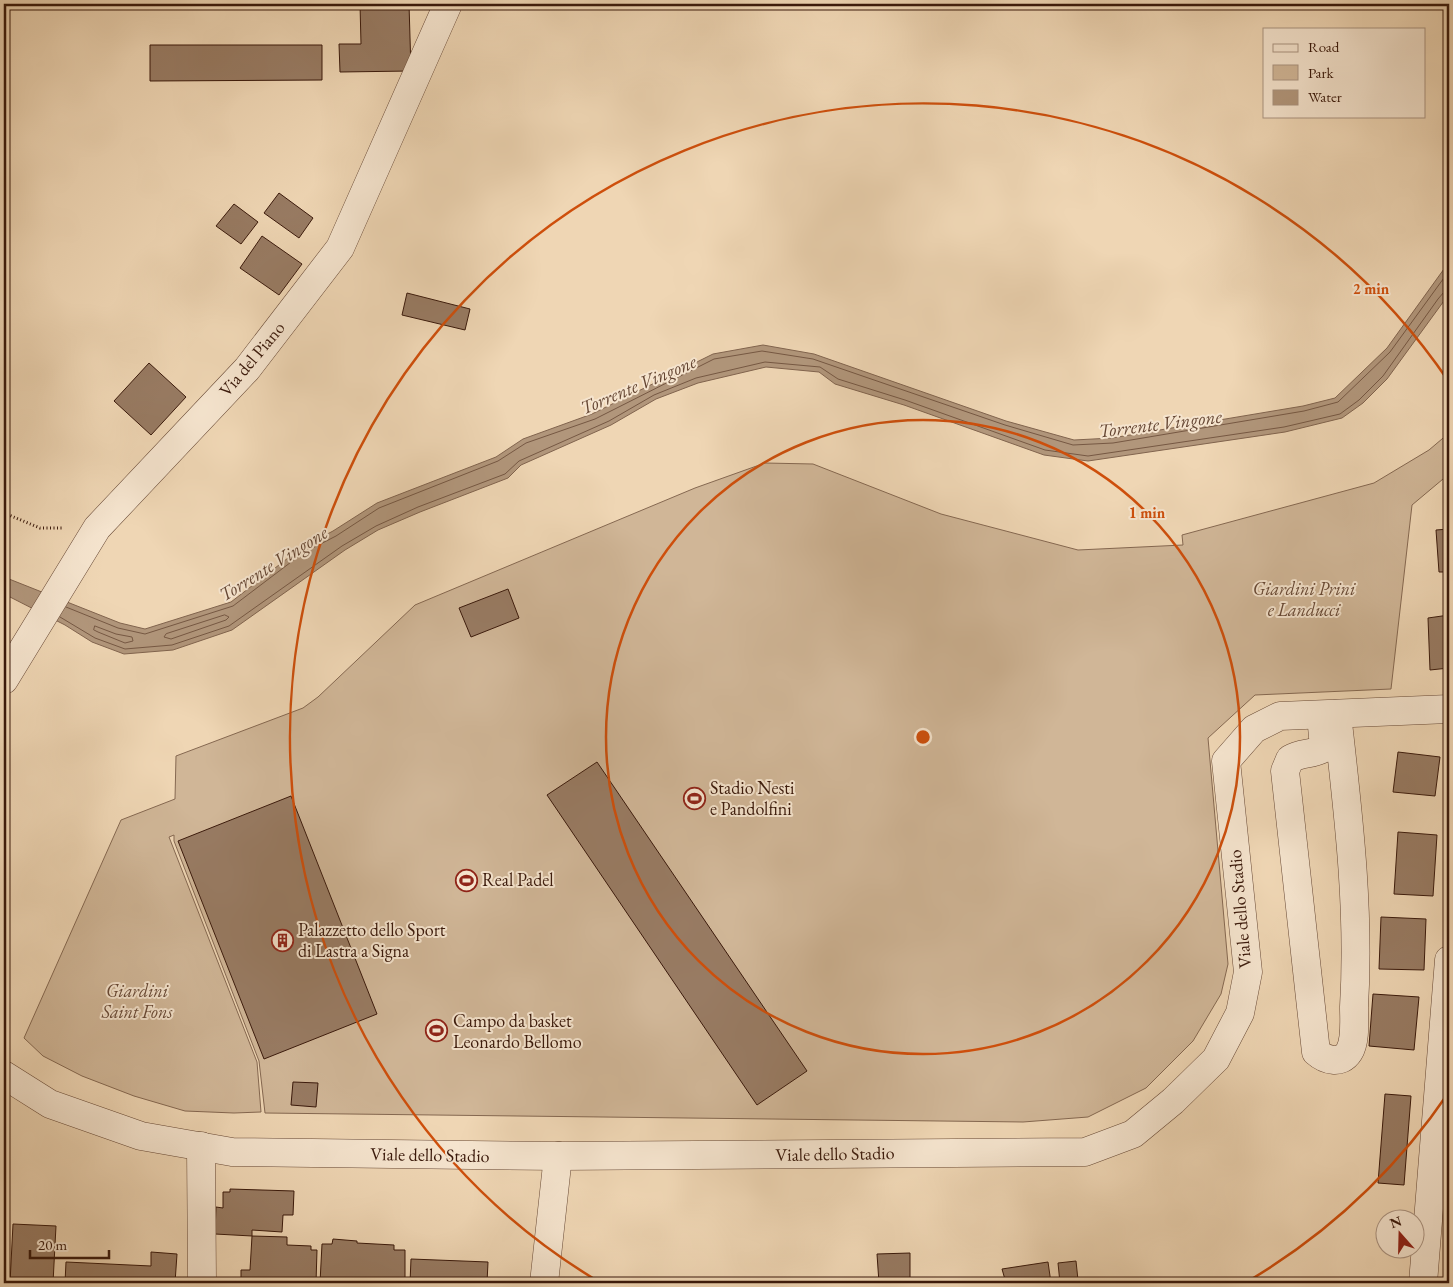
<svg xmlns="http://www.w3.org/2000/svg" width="1453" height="1287" viewBox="0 0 1453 1287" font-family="'EB Garamond',serif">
<rect width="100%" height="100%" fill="#efd6b4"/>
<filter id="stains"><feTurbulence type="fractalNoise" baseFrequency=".004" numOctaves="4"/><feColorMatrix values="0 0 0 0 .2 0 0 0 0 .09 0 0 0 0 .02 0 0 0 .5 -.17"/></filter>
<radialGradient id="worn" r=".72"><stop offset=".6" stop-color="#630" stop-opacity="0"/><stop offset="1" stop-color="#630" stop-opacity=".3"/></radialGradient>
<polygon fill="#d0b697" stroke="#856851" points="1449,433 1449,474 1412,505 1391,689 1255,695 1208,738 1228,964 1221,994 1193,1041 1146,1088 1088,1117 1023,1122 265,1113 259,1061 174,841 174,835 169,837 257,1062 261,1112 234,1113 185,1111 134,1096 82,1076 43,1056 24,1038 121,820 175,799 176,756 303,708 318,697 415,605 695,488 765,463 813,464 941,514 1078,550 1183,545 1182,535 1374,483 1429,450"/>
<polygon fill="#b1967b" stroke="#81644e" points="1449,262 1449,294 1387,379 1363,403 1342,418 1285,432 1088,461 1044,455 904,405 835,384 819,372 766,367 698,383 656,399 611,425 521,465 508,478 420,512 378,530 345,550 232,630 173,650 124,654 92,642 65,625 10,597 4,595 4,577 120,623 145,629 231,602 301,548 333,531 377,503 496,457 523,439 592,414 713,354 763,345 814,354 1006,421 1074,440 1112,438 1303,406 1335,398 1387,348"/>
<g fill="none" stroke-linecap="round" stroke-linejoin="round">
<g stroke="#765843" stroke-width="1">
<polyline points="66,607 118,628 145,634 233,606 303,553 336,536 379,508 498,461 526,443 595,419 714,359 762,351 813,359 1005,425 1073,445 1113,443 1304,411 1338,402 1390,352 1449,271"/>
<polygon points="225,615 229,617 226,620 171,639 164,637 166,634"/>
<polyline points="60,617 95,638 125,649 172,645 229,626 342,546 376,526 418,507 505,474 519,461 609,421 654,395 696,378 765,362 820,367 838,379 905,400 1045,450 1088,456 1284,427 1340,414 1359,400 1383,376 1438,299 1444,292 1449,291"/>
<polygon points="95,626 116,634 132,637 133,641 125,643 98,632 94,630"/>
</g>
</g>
<g fill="#987b63" stroke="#3a190b">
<polygon points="360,4 409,4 411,71 340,72 339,44 361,44"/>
<polygon points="150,45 322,45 322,80 150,81"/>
<polygon points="279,193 313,218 299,238 264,213"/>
<polygon points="234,204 258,222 241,244 216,226"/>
<polygon points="262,236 302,264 279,295 240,268"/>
<polygon points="407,293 470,309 465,330 402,315"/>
<polygon points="149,363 186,397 151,435 114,401"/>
<polygon points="1449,529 1449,572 1439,572 1436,530"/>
<polygon points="508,589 519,618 471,637 459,608"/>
<polygon points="1449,615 1449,668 1430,670 1428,618"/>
<polygon points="1398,752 1440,757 1435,796 1393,792"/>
<polygon points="597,762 807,1071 757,1105 547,795"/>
<polygon points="291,796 377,1014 264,1059 178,841"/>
<polygon points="1398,832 1437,835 1433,896 1394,894"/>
<polygon points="1381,917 1426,919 1424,970 1379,969"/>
<polygon points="1373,994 1419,997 1414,1050 1369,1046"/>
<polygon points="293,1082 318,1083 316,1107 291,1105"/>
<polygon points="1385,1094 1411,1096 1404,1185 1378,1183"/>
<polygon points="230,1189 294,1191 293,1215 283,1215 282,1232 252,1230 252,1236 215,1234 216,1207 223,1208 223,1192 230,1192"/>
<polygon points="1449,1202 1449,1244 1445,1244"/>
<polygon points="13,1224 56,1226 53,1283 10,1283"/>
<polygon points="252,1236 287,1237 287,1245 311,1246 311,1250 317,1250 316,1283 241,1283 241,1270 250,1270"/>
<polygon points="333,1239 357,1241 357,1243 394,1245 394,1250 405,1250 405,1283 320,1283 322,1244 332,1244"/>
<polygon points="151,1252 177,1254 175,1283 65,1283 66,1262 151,1266"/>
<polygon points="910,1253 910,1283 879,1283 877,1254"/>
<polygon points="411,1259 488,1262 487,1283 410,1283"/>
<polygon points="1076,1261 1078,1280 1060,1283 1058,1263"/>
<polygon points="1048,1262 1051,1283 1006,1283 1002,1269"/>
</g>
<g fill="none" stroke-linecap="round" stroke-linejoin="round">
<defs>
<g id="minor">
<polyline points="4,680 97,528 247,369 340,248 448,4"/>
<path d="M 1321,715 L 1324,748 C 1313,755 1302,752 1290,759 L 1285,771 L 1316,1052 C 1325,1060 1341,1065 1349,1052 C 1356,1041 1354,1020 1354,1007 C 1360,908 1348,812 1337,714"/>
<polyline points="4,1075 50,1104 141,1136 232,1152 558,1156 1085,1152 1133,1134 1173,1101 1216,1059 1240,1013 1248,972 1226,761 1254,729 1280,716 1449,709"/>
<polyline points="201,1146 202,1283"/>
<polyline points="544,1283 558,1156"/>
<polyline points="1423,1283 1449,960"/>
</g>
</defs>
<use href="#minor" stroke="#674835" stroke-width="29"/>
<polyline stroke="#3a190b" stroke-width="3" stroke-dasharray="1 2.5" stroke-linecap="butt" points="4,513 40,528 64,528"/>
<use href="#minor" stroke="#f5e4ce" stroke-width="28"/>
</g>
<g fill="none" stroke="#ce4f0c" stroke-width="2.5">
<circle cx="923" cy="737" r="317"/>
<path d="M1449 1092A634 634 0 0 1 1250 1280M596 1280A634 634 0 1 1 1449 382"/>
</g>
<defs>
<symbol id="stadium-ring" viewBox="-11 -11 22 22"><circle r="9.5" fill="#f5e4ce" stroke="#8f2418" stroke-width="1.5"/><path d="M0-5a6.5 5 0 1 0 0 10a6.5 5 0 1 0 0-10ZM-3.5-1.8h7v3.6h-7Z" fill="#8f2418"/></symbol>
<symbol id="building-ring" viewBox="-11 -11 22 22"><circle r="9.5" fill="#f5e4ce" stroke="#8f2418" stroke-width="1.5"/><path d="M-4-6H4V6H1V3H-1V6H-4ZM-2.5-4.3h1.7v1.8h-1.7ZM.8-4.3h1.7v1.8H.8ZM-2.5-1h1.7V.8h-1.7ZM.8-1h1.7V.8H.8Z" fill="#8f2418"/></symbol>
</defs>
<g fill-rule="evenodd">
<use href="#stadium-ring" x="682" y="786" width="25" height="25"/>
<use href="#stadium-ring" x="454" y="868" width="25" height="25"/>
<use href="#building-ring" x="270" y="928" width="25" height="25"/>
<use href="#stadium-ring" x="424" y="1018" width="25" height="25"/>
</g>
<g text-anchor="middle" stroke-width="4" stroke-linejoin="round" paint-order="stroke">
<g font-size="18" fill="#3a190b" stroke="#f5e4ce">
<text transform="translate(252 359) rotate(-50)" y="6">Via del Piano</text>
<text transform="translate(1240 909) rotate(-95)" y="6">Viale dello Stadio</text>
<text transform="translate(835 1154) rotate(-1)" y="6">Viale dello Stadio</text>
<text transform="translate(430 1155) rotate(1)" y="6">Viale dello Stadio</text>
</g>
<g font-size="18" font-style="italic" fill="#674835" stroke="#f5e4ce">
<text x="1304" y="595">Giardini Prini<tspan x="1304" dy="21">e Landucci</tspan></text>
<text x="137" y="997">Giardini<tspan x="137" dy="21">Saint Fons</tspan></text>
</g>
<g font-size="18" fill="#3a190b" stroke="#f5e4ce" text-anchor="start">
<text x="710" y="794">Stadio Nesti<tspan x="710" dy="21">e Pandolfini</tspan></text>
<text x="482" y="886">Real Padel</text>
<text x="298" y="936">Palazzetto dello Sport<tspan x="298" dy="21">di Lastra a Signa</tspan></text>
<text x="453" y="1027">Campo da basket<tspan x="453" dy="21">Leonardo Bellomo</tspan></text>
</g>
<g font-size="19" font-style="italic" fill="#644532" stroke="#f5e4ce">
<text transform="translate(638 384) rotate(-23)" y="7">Torrente Vingone</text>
<text transform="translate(1160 423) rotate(-7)" y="7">Torrente Vingone</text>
<text transform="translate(273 563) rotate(-32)" y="7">Torrente Vingone</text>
</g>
</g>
<circle cx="923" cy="737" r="8" fill="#ce4f0c" stroke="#f5e4ce" stroke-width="2.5"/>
<g font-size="15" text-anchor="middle" font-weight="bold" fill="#ce4f0c" stroke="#f5e4ce" stroke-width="4" stroke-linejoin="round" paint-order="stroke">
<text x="1371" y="294">2 min</text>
<text x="1147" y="518">1 min</text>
</g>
<rect width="1453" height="1287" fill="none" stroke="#efd6b4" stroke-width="20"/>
<rect x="5" y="5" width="1443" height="1277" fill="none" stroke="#3a190b" stroke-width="2.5"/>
<rect x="10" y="10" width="1433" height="1267" fill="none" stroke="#3a190b"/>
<rect x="1263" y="28" width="162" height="90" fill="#f5e4ce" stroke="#aa9380"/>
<rect x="1273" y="44" width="25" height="8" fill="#f5e4ce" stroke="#aa9380"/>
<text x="1308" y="52" font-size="15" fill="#3a190b">Road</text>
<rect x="1273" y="65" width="25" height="15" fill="#d0b697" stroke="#aa9380"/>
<text x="1308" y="78" font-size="15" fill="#3a190b">Park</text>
<rect x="1273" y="90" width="25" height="15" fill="#b1967b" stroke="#aa9380"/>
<text x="1308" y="102" font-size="15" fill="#3a190b">Water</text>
<g transform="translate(1400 1234) rotate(340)"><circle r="24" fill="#f5e4ce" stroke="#aa9380"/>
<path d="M0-4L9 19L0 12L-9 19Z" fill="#8f2418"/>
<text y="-8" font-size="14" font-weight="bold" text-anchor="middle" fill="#3a190b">N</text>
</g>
<path d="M30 1250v8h79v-8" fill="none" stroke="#3a190b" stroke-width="2.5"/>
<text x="38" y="1250" font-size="15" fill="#3a190b" stroke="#f5e4ce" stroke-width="4" paint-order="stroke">20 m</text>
<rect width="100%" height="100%" filter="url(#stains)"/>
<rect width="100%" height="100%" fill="url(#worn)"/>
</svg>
